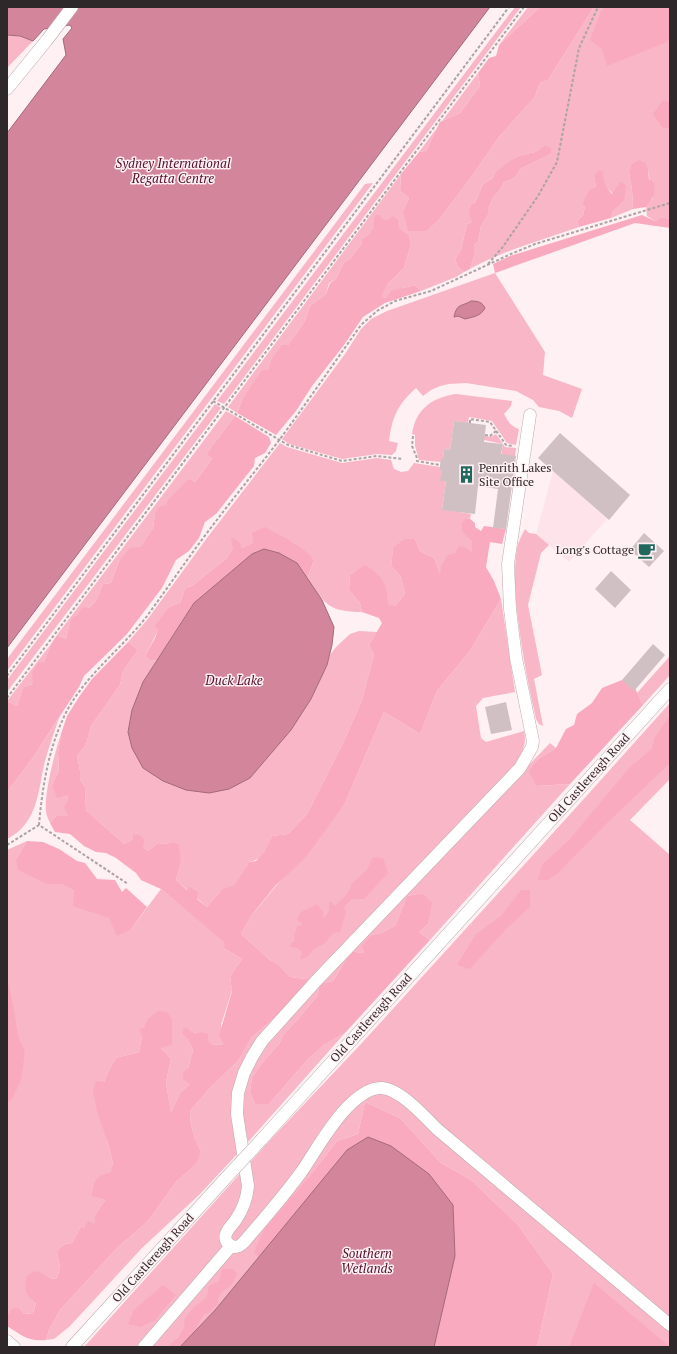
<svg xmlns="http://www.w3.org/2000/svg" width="677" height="1354" viewBox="0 0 677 1354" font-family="'PT Serif',serif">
<rect width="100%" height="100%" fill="#fef0f3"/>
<polygon fill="#fee4ea" points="553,471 607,519 569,562 536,534"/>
<g fill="#f8b6c7">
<polygon points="515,7 521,7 224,404 217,401"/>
<polygon points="528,7 540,7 499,45"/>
<path d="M 594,7 L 670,7 L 670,219 L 661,217 L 655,221 L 647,216 L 646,207 L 653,198 L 648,170 L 629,172 L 632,190 L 633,209 L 611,218 L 613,211 L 624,201 C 612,193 602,188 604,172 L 594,176 L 596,187 L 582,205 L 585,207 L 583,215 L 577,221 L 579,227 C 543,240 504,250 470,269 L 474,256 L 474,245 L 478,242 L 481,226 L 488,215 L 488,209 L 494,196 L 500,190 L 504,182 C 512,180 517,177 520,169 L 551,154 L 540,149 L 535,152 L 518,156 L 495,172 L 493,178 L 483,184 L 475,203 L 472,222 L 467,224 L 461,250 L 455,259 L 458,267 L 464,272 L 456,277 L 421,291 L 415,285 L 403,288 L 386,298 L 380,296 L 388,284 L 404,268 L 411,244 L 409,235 L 387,220 L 382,220 L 380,215 L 373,220 L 375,227 L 369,234 L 362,239 L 362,243 L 350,259 L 344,262 L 336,279 L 329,283 L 326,294 L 310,306 L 305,321 L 288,345 L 271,360 L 268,371 L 253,385 L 243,398 L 237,413 L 228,407 L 401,174 L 400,191 L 409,198 L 403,211 L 427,231 L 439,220 L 472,176 L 499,137 L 534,98 L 540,83 L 548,80 Z"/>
<polygon points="7,35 20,36 33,41 7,68"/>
<polygon points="478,73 480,86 460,113 440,122 426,151 419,152"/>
<polygon points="373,183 7,671 7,659 365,184"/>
<path d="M 495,273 L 545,352 L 543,375 L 582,389 L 572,418 L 559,411 L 539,407 L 533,400 L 516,391 L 466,383 L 449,384 L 440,386 L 431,390 L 423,396 L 416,388 C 398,404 392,417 389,441 L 398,443 L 396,451 L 392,455 L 377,454 L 342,459 L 289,444 L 282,439 L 345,354 L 361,329 L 371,319 L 387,311 Z"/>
<path d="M 456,394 L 512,401 L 511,406 L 504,414 C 508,421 511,427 519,429 L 516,445 L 507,443 L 492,421 L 469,417 L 468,423 L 454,421 L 450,450 L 444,449 L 443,459 L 441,462 L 419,460 L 415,446 L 415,435 L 412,434 C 416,409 431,398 456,394 Z"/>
<polygon points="215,404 221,408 7,692 7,680"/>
<polygon points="226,411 235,416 206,454 212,459 195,482 189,478 166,505 155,513 153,528 140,547 119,561 111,583 103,584 96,601 89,608 78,615 70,622 66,639 57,635"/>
<polygon points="496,434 505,447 516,448 515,456 501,457 503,444 484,440 484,436 491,437"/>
<path d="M 280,443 L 287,447 L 342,463 L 377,458 L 391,460 L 394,469 L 401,472 L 408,471 L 414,463 L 440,467 L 440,470 L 442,470 L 441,481 L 446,481 L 442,509 L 471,514 L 470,519 L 466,518 L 468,537 L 472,542 L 472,552 L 455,553 L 440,576 L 434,558 L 420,551 L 415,539 L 404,539 L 393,549 L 391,566 L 401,577 L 405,594 L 395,606 L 388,606 L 358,569 L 350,575 L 349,590 L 360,603 L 362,612 C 329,612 325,604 307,579 L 314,560 L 294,543 L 281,537 L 253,542 L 242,548 L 233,548 L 227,558 L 192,586 L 185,588 L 180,603 L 169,607 C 160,624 154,640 145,656 L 151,661 L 157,660 L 143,682 L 250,778 L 291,730 L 311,699 L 327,665 L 330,655 L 336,647 L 350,634 L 359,631 L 377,632 L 369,645 L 374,655 L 362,700 L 345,739 L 307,814 L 288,834 L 272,836 C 266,848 263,860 249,862 L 234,887 L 223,888 L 207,907 L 176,880 L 181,862 L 172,842 L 166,844 L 158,843 L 148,851 L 143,849 L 138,834 L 134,833 L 133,839 L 124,844 L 86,810 L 85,787 L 80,780 L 80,770 L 77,756 L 86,745 L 91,726 L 120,685 L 123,671 L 138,650 L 128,642 L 147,620 L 207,538 Z"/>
<path d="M 525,529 L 529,533 L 536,534 L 549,545 L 541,553 L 528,605 L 542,675 L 534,679 L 543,726 L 539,724 L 536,719 C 527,680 520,641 516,601 C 515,584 514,566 517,549 C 518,542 522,535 525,529 Z"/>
<path d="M 501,599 L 515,692 L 483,698 L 476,706 L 481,738 L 486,742 L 524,731 C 527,743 522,753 517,764 L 314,977 C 308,979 295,979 289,976 C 282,971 279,963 270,960 L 241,934 L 251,916 L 345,803 L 384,712 L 420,734 L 437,691 L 469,652 Z"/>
<polygon points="51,644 44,662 33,684 23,687 17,706 7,701"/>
<polygon points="670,656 670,675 643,705 637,693"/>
<polygon points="670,703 670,779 630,820 670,855 670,1347 537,1347 553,1274 518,1225 470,1179 441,1163 400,1118 365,1102 358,1134 337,1141 309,1177 259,1258 216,1309 180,1347 84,1347 272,1138 361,1044 573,811"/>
<path d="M 59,718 C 54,733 48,749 44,765 C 38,793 37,824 7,839 L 7,792 L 32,759 Z"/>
<path d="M 61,734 L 58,753 L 59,771 L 52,785 L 67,795 L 68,800 L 68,817 L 56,816 L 50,823 C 49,820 46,815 46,811 C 44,793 55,752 61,734 Z"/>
<path d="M 550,743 L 556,748 L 537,760 L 530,771 L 536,786 L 570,784 L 430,940 L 419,932 L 428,924 L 431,903 L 423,893 L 407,896 L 395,926 L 381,933 L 371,935 L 363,946 L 364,952 L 360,953 L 353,951 C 344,960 340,971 333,981 L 319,984 L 318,995 L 299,1018 L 283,1035 L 279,1044 L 263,1062 L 252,1077 L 250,1092 L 255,1104 L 269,1104 L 308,1059 L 324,1045 L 345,1033 L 248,1142 L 242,1115 L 243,1090 L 251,1066 L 263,1045 L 319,984 Z"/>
<path d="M 27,841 L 16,859 L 47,884 L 61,884 L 74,891 L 109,918 L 131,929 L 161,889 L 225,942 L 225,949 L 242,959 L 230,976 L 232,990 L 221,1025 L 224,1044 L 213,1045 L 195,1034 L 188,1028 L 182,1034 L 188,1038 L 193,1050 L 188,1069 L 190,1084 L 180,1093 L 171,1114 L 166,1082 L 171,1059 L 161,1048 L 172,1029 L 172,1019 L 142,1036 L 139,1052 L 116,1058 L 110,1068 L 104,1082 L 107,1140 L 113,1163 L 110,1172 C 97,1175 92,1182 92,1195 L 105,1200 L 95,1215 L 95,1225 L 84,1228 L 81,1226 L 72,1243 C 65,1243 61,1246 57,1251 L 60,1268 L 57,1278 L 52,1279 L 44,1274 L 33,1313 L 24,1314 L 20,1309 L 7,1314 L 7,850 Z"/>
<path d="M 285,1009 L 240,1071 L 240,1151 L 200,1194 L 142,1248 L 70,1326 L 54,1339 L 46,1340 L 49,1330 L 60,1310 L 118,1247 L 148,1221 L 176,1182 L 193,1167 L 201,1151 C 194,1138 190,1126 190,1111 L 209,1089 L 239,1060 L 251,1038 Z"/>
</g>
<g fill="#faaabf">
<polygon points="540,7 594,7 548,80 540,83 534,98 499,137 472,176 439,220 427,231 408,231 403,211 409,198 400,191 401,174 419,152 426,151 440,122 460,113 480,86 478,73 489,58 496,56 499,45"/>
<polygon points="605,7 670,7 670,38 667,42 607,66 602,49 590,40 601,11"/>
<polygon points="663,100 670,102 670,129 662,127 653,114"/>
<path d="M 545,146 L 551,148 L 551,154 L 520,169 C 517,177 512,180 504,182 L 500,190 L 494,196 L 488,209 L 488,215 L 481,226 L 478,242 L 474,245 L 474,256 L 470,269 L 464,272 L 458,267 L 455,259 L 461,250 L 467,224 L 472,222 L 469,213 L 471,205 L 475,203 L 483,184 L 493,178 L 495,172 L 507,163 L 518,156 L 535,152 Z"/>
<path d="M 639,160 L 645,163 L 648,170 L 649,179 L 654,183 C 656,194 653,199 646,207 L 633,209 L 632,190 L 629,172 L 632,164 Z"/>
<path d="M 599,170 L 604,172 C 603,181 606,187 612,194 L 620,182 L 626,185 L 624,201 L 613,211 L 611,218 L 579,227 L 577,221 L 583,215 L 585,207 L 582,205 L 589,190 L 596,187 L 594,176 Z"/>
<polygon points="376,215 380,215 383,220 387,220 393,216 398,220 399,228 409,235 411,244 404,268 388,284 381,296 386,298 391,291 415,285 421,291 385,303 363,317 344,345 312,386 296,411 276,435 237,413 243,398 262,370 268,370 271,360 282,345 288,345 305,321 310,306 326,294 330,283 336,279 344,262 350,259 362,243 362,239 369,234 374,227 373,220"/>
<polygon points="642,215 655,221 661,217 670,219 670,228 635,223 495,273 493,264 510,256"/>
<polygon points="235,416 269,437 271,443 265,453 255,458 254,466 216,514 205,522 199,538 189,551 176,560 162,588 127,634 84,676 79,687 32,759 7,792 7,701 17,706 23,687 33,684 32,673 38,663 44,662 51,644 57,635 66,639 70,622 73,617 78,615 82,607 89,608 96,601 103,584 111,583 119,561 130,548 140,547 153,528 155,513 159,507 166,505 168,500 189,478 195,482 212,459 206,454"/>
<path d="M 466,518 L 470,519 L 475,523 L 475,527 L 481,531 L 484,526 L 506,529 L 502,544 L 490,542 L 486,567 L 494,581 L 501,599 L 469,652 L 437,691 L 420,734 L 384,712 L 345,803 L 306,857 L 276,885 L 251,916 L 241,934 L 270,960 C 279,963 282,970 289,976 C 295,979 308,979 314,977 L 285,1009 L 251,1038 L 239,1060 L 209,1089 L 190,1111 C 190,1126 194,1138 201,1151 L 197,1161 L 193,1167 L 176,1182 L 148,1221 L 118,1247 L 60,1310 L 49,1330 L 46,1340 C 29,1342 21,1335 7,1326 L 7,1314 L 9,1313 L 13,1308 L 20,1309 L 24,1314 L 33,1313 L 36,1303 C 24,1293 24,1290 27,1276 L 34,1271 L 44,1274 L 52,1279 L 57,1278 L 60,1268 L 57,1251 C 61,1246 65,1243 72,1243 L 81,1226 L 84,1228 L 88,1221 L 95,1224 L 95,1215 L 105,1200 L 92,1196 C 92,1182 96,1175 110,1172 L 113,1163 L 107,1140 L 97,1112 L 93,1090 L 96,1081 L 104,1082 L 110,1068 L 116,1058 L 139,1052 L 142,1036 L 139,1029 L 144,1028 L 148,1019 L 158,1011 L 167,1012 L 172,1019 L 172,1044 L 161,1048 L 171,1059 L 166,1082 L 171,1113 L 180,1093 L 190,1084 L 183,1079 L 183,1072 L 188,1069 L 193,1050 L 188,1039 L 182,1034 L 184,1028 L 188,1028 L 195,1034 L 201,1032 L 208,1034 L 208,1041 L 213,1045 L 224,1044 L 219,1036 L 232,991 L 230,976 L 242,959 L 225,949 L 224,942 L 161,889 L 141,880 L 136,873 L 116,858 L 106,853 L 96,852 L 84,846 L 70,834 L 55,832 L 50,823 L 56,816 L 68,816 L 64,807 L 68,800 L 67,795 L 57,798 L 52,785 L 59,771 L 58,753 L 61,734 L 67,716 L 79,697 L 92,679 L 128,642 L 138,650 L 123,671 L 120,685 L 91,726 L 86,745 L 77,756 L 80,770 L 80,780 L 85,787 L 86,810 L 124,844 L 133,839 L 133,833 L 138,834 L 144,839 L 143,848 L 148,851 L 158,843 L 166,844 L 172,842 L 179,845 L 181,862 L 176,880 L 187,890 L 190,887 L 198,892 L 197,899 L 207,907 L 223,888 L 234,886 L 249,862 L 256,861 L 264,852 L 272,836 L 288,834 L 307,814 L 345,739 L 362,700 L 374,655 L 369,645 L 382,623 L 379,618 L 362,612 L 360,603 L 349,590 L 350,575 L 358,569 L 366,565 C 384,579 387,582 388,605 L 395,606 L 405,594 L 401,577 L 391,566 L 393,548 L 404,539 L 415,539 L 420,551 L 434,558 L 440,575 L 441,566 L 448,555 L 455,553 L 459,546 L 464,547 L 472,552 L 472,542 L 462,531 L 462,523 Z"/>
<path d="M 265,527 C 282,537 301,544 314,560 L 307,579 L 297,563 L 194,603 L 157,660 L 151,661 L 145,656 L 155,638 L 158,629 L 155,626 L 169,607 L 180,603 L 185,588 L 192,586 L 227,558 L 233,548 L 231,539 L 234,538 L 240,543 L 242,548 L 253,542 L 252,533 Z"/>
<polygon points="622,680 634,686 643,705 570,784 536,786 529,771 537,760 556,748 566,729 574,725 577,714 592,703 602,688"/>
<polygon points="670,715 670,763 605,825 558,873 548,880 538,880 542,865 570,839 630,767 652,749 654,739"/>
<polygon points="27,841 43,842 59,849 77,861 85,863 97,879 115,880 122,892 126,888 147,907 131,929 117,936 109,918 73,906 74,891 61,884 47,884 18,870 16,859"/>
<polygon points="373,857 383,858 388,873 364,899 352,899 344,907 346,912 340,932 333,933 325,943 314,949 308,956 300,960 302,952 297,948 290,947 291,943 295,941 294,934 296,932 297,926 301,926 302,922 299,922 297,919 301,912 317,904 323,912 324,919 329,911 329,903 331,901 335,906 348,893 352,883 366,871"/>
<polygon points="521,890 530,890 530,907 506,929 470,969 457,965 476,934 501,916"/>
<path d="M 423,893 L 432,903 L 428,924 L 419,932 L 430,940 L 345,1033 L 324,1045 L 308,1059 L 269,1104 L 255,1104 L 250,1092 L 252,1077 L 263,1062 L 279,1044 L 283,1035 L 299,1018 L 318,995 L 319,984 L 333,981 C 340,971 344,960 353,951 L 360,953 L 364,952 L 362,946 L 371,935 L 381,933 L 395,926 L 407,896 Z"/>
<polygon points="7,977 14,1010 18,1036 25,1052 21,1080 12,1099 7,1103"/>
<polygon points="365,1102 400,1118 441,1163 470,1179 518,1225 553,1274 537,1347 373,1347 267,1269 254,1252 265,1228 309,1177 337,1141 358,1134"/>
<path d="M 222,1269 L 232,1269 L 237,1273 C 236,1277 234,1282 231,1285 C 224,1291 217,1293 218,1304 L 209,1313 L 204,1314 C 197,1325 193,1336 186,1347 L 170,1347 L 169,1345 L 178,1338 L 184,1328 L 185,1318 L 195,1306 L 206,1298 L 209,1286 L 219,1281 Z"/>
<polygon points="594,1283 670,1347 569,1347"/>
<polygon points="163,1285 176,1295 155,1320 141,1327 128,1324 134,1310"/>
</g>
<g fill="#d3869b" stroke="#a26a79">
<polygon points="7,7 490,7 7,648 7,133 66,55 63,39 72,28 70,25 44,29 33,41 20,36 7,35"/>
<path d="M 471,301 C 478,301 482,302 485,308 C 481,316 473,317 465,319 L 458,316 L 454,317 C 457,303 461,307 471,301 Z"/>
<polygon points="264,549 279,553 297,563 322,600 334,627 332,645 327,665 311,699 291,730 250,778 229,789 209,793 186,790 163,781 143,768 132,748 128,732 132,710 143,682 194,603 252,554"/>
<polygon points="368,1137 391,1146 429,1174 453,1205 455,1256 434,1347 180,1347 216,1309 347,1150"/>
</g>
<g fill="#d1c0c3">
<polygon points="454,421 486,425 484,442 503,444 501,454 516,456 506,529 493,528 498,489 478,486 475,514 442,510 446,481 440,481 442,470 440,470 440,465 441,459 443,459 444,449 450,450"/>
<polygon points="560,433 630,495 609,520 538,458"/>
<polygon points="644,533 664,551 649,567 630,550"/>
<polygon points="611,571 631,590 615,608 595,589"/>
<polygon points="653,644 665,655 634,691 622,680"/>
<polygon points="506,702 512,730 491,734 485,707"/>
</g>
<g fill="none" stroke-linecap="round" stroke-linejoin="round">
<defs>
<g id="minor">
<polyline points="7,89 47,40 72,7"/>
<path d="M 530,415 L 508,564 L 510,609 L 516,658 L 533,741 L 532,747 L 520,768 L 316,981 L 262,1041 L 252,1057 L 244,1073 L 238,1093 L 237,1114 L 248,1186 C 247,1199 242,1211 235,1221 C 232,1225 227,1230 226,1234 C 223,1242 232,1249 239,1246 C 241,1245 242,1244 244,1242 C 264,1219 284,1196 302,1171 C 318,1148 350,1087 382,1088 C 400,1089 425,1117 437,1129 L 670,1325"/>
<polyline points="262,1139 670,689"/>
<polyline points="7,1341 14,1347"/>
<polyline points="72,1347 224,1180"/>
<polyline points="144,1347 231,1246"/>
</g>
</defs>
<use href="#minor" stroke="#bcabaf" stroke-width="13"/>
<g stroke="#ada2a4" stroke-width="2" stroke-dasharray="3 2" stroke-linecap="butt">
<polyline points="488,264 502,248 538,196 557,162 579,48 598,7"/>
<polyline points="213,401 288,445 342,461 377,456 403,459"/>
<polyline points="470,423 470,419 490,422 506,445 513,446"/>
<polyline points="485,435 490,436 496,431"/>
<polyline points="413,436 412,446 417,458 417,461 440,465"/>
<polyline points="7,676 509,7"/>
<polyline points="7,698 524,7"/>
<path d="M 39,825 C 42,790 48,751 63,719 C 81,678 120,651 147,616 C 169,586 190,555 213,525 C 235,496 258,468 280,439 C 308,401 334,363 361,325 L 377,311 L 395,301 L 431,291 L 511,254 L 535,244 L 670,203"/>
<polyline points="7,845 39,825 128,884"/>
</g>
<use href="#minor" stroke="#fff" stroke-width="12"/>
<defs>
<polyline id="minor-bridge" points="224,1180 262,1139"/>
</defs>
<use href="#minor-bridge" stroke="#bcabaf" stroke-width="13" stroke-linecap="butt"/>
<use href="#minor-bridge" stroke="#fff" stroke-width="12"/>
</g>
<defs>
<symbol id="building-bare" viewBox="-9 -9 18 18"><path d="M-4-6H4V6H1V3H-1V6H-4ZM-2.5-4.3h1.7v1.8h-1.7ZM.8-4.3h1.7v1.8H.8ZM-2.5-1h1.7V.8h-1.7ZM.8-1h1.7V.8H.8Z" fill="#20685e" stroke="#fef0f3" stroke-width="2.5" paint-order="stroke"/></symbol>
<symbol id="cafe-bare" viewBox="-9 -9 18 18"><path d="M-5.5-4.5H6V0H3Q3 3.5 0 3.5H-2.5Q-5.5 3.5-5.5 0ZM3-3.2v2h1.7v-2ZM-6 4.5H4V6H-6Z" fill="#20685e" stroke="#fef0f3" stroke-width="2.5" paint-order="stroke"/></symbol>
</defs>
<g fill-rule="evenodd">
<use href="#building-bare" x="454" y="462" width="25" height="25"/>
<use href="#cafe-bare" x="634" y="538" width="25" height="25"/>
</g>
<g text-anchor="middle" stroke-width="3" stroke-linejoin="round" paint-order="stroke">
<g font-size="12" fill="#2f282a" stroke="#fef0f3" text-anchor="start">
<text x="479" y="472">Penrith Lakes<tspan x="479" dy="14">Site Office</tspan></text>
<text x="634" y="554" text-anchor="end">Long's Cottage</text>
</g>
<g font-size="12" fill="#2f282a" stroke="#fef0f3">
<text transform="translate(589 778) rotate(-48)" y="4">Old Castlereagh Road</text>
<text transform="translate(371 1018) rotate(-48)" y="4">Old Castlereagh Road</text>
<text transform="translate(153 1258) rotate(-48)" y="4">Old Castlereagh Road</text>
</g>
<g font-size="13" font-style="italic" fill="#540f2a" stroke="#fef0f3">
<text x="173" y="168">Sydney International<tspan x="173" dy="15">Regatta Centre</tspan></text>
<text x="234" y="685">Duck Lake</text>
<text x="367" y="1258">Southern<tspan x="367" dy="15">Wetlands</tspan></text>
</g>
</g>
<rect width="677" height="1354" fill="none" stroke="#2f282a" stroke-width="16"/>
</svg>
